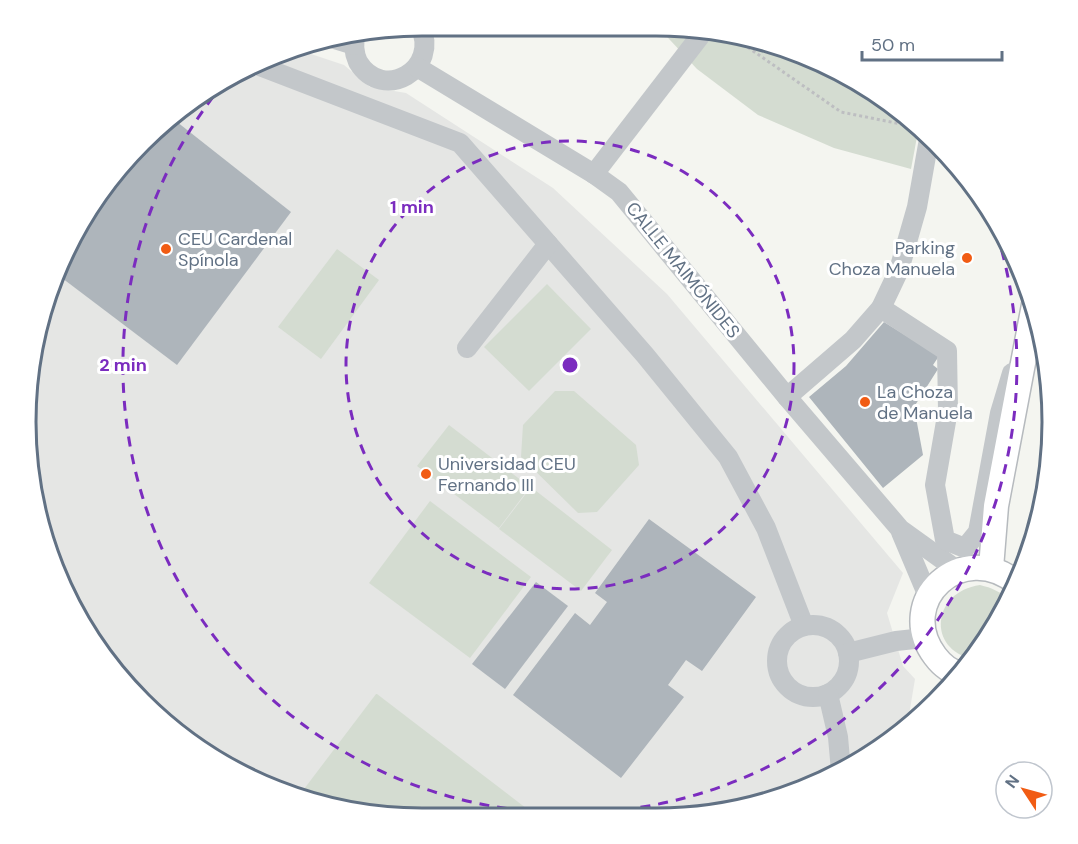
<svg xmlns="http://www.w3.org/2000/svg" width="1078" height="844" viewBox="0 0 1078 844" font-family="'DM Sans',sans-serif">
<rect width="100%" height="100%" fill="#f4f5f0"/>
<polygon fill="#e5e6e4" points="296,49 344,65 370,87 406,93 553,188 667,294 903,573 887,613 903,666 915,679 907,727 855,765 783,798 682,818 345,811 271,788 201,751 124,684 79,621 39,525 26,422 39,320 78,224 141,142 223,79"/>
<g fill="#d4dcd1">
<polygon points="657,26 682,26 784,47 854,78 919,126 911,169 834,148 758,115 697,69"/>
<polygon points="337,249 379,280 321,359 278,327"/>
<polygon points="547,284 591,329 529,391 484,347"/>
<polygon points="555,391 574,391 636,445 639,465 597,512 578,513 521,457 523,425"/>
<polygon points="449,425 530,487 499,528 417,466"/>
<polygon points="531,487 612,550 581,591 499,529"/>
<polygon points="430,501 531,577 470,658 369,583"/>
<path d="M 980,585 C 992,588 1000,591 1009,601 L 973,659 C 927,650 931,592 980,585 Z"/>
<polygon points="376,694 377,694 535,815 345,811 298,797"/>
</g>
<g fill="#aeb5bb">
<polygon points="172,118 291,212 177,365 58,275 78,224 141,142"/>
<polygon points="884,322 939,356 933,365 938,369 914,407 923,455 883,488 809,397 846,366"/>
<polygon points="649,519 756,597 702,671 686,660 668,685 684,697 621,778 513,695 575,613 590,625 607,602 595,593"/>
<polygon points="536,582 568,606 505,689 472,664"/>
</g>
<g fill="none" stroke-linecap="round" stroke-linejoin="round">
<defs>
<g id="major">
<polyline points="991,568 996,506 1034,305"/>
<path d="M 961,674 C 950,672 941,664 935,656 C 894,601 962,538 1017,583"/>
</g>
</defs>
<use href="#major" stroke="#b6babe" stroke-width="27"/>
<polyline stroke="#bdbec1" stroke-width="3" stroke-dasharray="3 3" stroke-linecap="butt" points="733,37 841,112 916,127"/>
<g stroke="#c3c7ca" stroke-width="20">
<path d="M 356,34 C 353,43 354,53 358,62 C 383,103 441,69 420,26"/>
<polyline points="331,38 354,45"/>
<polyline points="257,65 460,143 645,355 728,457 766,528 804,626"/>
<polyline points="417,67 594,174 619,192 787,397 900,529 957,570"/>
<polyline points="594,174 704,31"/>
<polyline points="881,308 947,351 948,410 935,485 945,540 965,548 978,532 1000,413 1012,373"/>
<polyline points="467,348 548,244"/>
<polyline points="787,397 853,340 881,308 899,270 917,207 929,139"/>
<polyline points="901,532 928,596"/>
<circle cx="813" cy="661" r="36"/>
<polyline points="848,653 896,641 924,638"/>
<polyline points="828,694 838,737 841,771"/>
</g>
<use href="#major" stroke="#fff" stroke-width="24"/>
</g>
<g fill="none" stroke="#7b2cbf" stroke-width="3" stroke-dasharray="10 8">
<circle cx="570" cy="365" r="224"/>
<path d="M991 216A447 447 0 1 1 228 78"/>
</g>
<g fill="#f15c14" stroke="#fff" stroke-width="2">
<circle cx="166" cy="249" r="6"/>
<circle cx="967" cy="258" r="6"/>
<circle cx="865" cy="402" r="6"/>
<circle cx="426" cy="474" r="6"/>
</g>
<g text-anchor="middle" stroke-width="6" stroke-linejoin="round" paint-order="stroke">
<g font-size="18" fill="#617184" stroke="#fff" text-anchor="start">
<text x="178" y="245">CEU Cardenal<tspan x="178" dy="21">Spínola</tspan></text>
<text x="955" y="254" text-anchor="end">Parking<tspan x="955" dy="21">Choza Manuela</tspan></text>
<text x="877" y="398">La Choza<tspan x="877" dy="21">de Manuela</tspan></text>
<text x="438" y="470">Universidad CEU<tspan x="438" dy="21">Fernando III</tspan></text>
</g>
<g font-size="18" fill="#617184" stroke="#fff">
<text transform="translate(683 270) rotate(51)" y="6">CALLE MAIMÓNIDES</text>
</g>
</g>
<path d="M0 0H1078V844H0ZM422 36H656A386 386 0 0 1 1042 422V422A386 386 0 0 1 656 808H422A386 386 0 0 1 36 422V422A386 386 0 0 1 422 36Z" fill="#fff" fill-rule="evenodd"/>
<path fill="none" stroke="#617184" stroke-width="3" d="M422 36H656A386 386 0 0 1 1042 422V422A386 386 0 0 1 656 808H422A386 386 0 0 1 36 422V422A386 386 0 0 1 422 36Z"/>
<circle cx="570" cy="365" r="9" fill="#7b2cbf" stroke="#fff" stroke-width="3"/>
<g font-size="18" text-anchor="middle" font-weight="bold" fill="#7b2cbf" stroke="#fff" stroke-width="6" stroke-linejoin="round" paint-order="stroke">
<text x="412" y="213">1 min</text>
<text x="123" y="371">2 min</text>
</g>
<g transform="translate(1024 790) rotate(306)"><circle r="28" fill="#ffffff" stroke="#c0c6ce" stroke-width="1.5"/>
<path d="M0-4.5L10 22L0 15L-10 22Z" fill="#f15c14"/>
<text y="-9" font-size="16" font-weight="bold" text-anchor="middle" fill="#617184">N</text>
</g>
<path d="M862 51v9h140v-9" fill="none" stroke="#617184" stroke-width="3"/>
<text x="871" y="51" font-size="18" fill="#617184" stroke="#ffffff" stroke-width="4.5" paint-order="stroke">50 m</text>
</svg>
